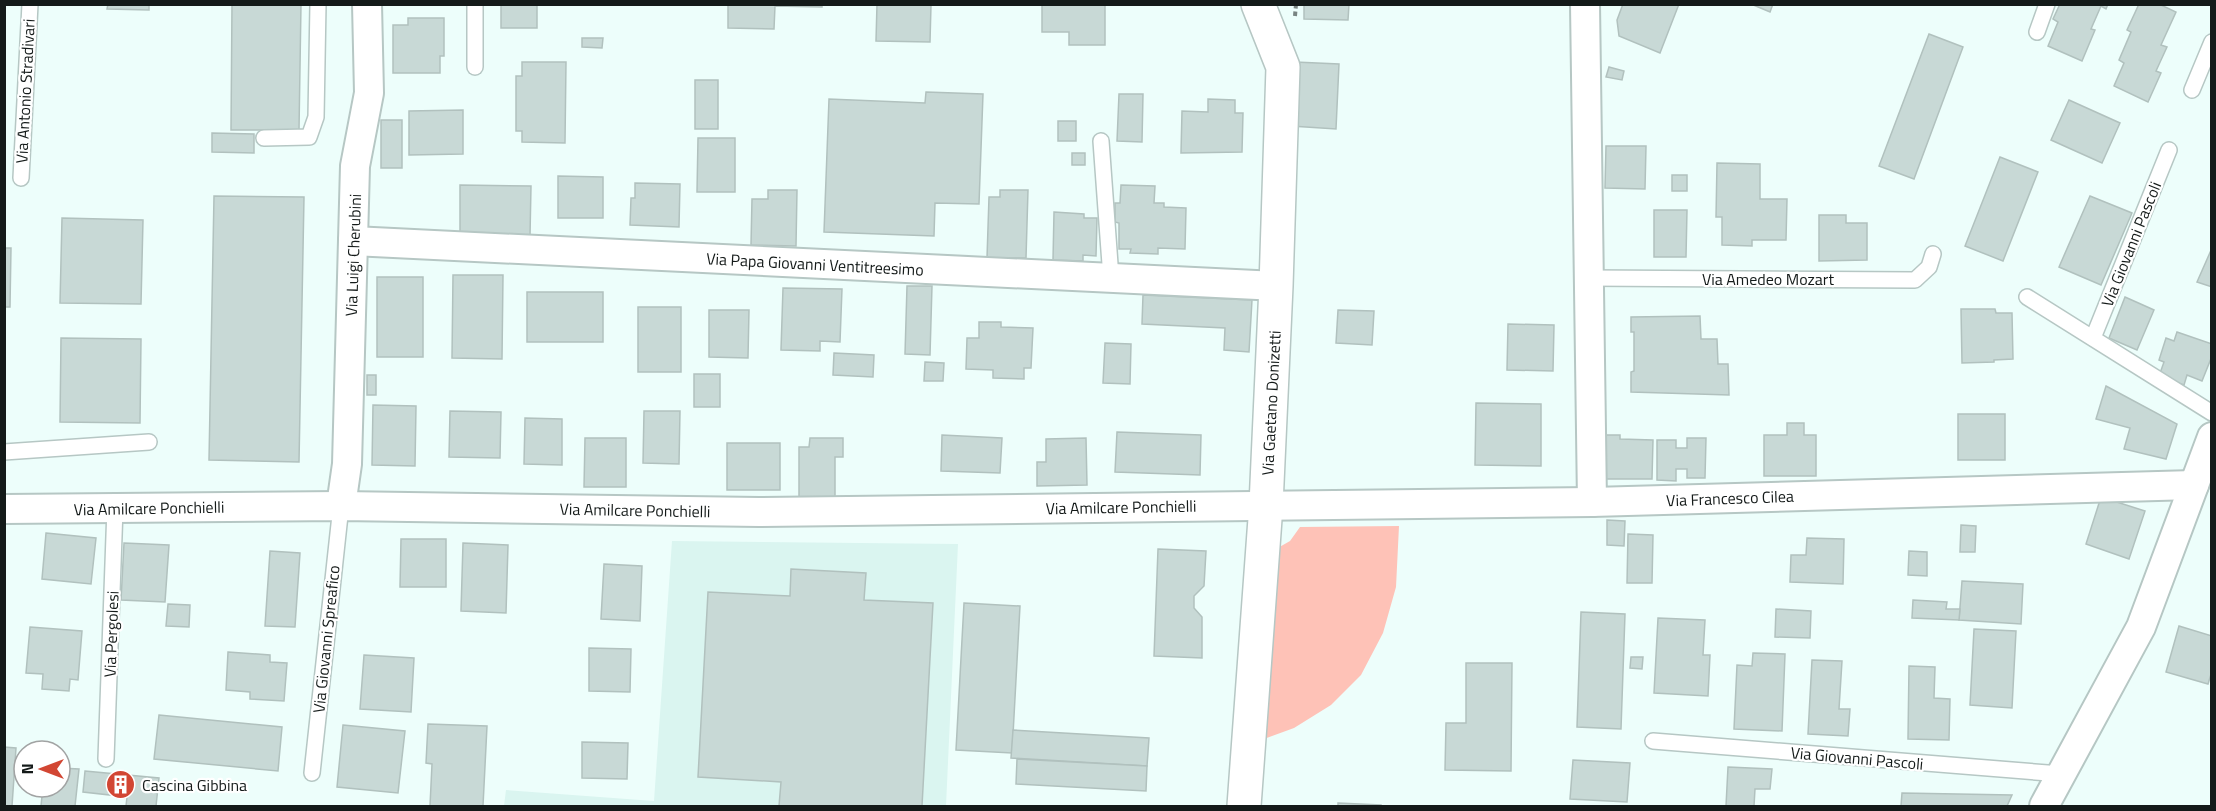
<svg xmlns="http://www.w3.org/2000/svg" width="2216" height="811" viewBox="0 0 2216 811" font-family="'Titillium Web',sans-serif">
<rect width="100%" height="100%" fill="#edfefb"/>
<polygon fill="#daf5f0" points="672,541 958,544 946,806 504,806 506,790 654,801"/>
<polygon fill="#fec2b7" points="1399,526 1396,587 1383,633 1361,675 1331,705 1294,728 1264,739 1276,549 1290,541 1300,527"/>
<g fill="#c8d9d6" stroke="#b1c1be" stroke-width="1.5">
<polygon points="108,4 149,4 149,10 107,9"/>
<polygon points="232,4 301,4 299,130 231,130"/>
<rect x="501" y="4" width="36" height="24"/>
<polygon points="728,4 822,4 822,7 775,6 774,29 728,28"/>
<polygon points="877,4 931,5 930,42 876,41"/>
<polygon points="1042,4 1105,4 1105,45 1069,45 1069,32 1042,32"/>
<polygon points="1304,4 1349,4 1348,20 1304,19"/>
<polygon points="1623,4 1679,4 1660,53 1619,36 1617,20"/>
<polygon points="1751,4 1773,4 1770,12"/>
<polygon points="2060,4 2108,4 2106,9 2101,6 2091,29 2095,30 2082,61 2048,46 2058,22 2053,19"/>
<polygon points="2139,4 2159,4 2176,12 2161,45 2167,47 2156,71 2161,73 2148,102 2114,86 2124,63 2119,60 2131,32 2127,30"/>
<polygon points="408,18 444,18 444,56 440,56 440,73 393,73 393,25 408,25"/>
<polygon points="1929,34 1963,47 1914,179 1879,166"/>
<polygon points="582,38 603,38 602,48 582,47"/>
<polygon points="522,62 566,62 565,143 522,142 522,131 516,131 516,76 522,76"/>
<polygon points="1295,62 1339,64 1336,129 1291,126"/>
<polygon points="1609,67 1624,71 1622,80 1606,77"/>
<rect x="695" y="80" width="23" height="49"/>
<polygon points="926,92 983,94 979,204 935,203 934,236 824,232 829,99 925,103"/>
<polygon points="1119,94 1143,94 1142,142 1117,141"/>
<polygon points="1208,99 1235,100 1235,113 1243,113 1242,152 1181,153 1182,111 1208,112"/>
<polygon points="2069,100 2120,123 2102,163 2051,140"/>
<polygon points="463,110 463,154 409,155 409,111"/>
<rect x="381" y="120" width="21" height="48"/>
<rect x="1058" y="121" width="18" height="20"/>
<polygon points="212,133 254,134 254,153 212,152"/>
<polygon points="698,138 735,138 735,192 697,192"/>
<polygon points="1606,146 1646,146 1645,189 1605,188"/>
<rect x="1072" y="153" width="13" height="12"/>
<polygon points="2000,157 2038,172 2003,261 1965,246"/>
<polygon points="1717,163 1760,164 1760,199 1787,199 1786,240 1752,240 1752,246 1722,245 1722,217 1716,217"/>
<rect x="1672" y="175" width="15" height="16"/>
<polygon points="558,176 603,177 603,218 558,218"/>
<polygon points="635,183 680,184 679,227 630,225 631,198 635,198"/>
<polygon points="460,185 531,186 530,236 460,235"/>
<polygon points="1121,185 1155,186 1154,203 1164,203 1164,207 1186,208 1185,249 1158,248 1158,254 1130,253 1131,249 1119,249 1119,223 1115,222 1115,203 1120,203"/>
<polygon points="768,190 797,190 796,246 751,245 752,199 768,199"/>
<polygon points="1000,190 1028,190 1026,258 987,258 989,197 1000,197"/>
<polygon points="214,196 304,197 299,462 209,460"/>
<polygon points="2090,196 2132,213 2101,285 2059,267"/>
<polygon points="1654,210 1687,210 1686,257 1654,257"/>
<polygon points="1054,212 1084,214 1084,218 1097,218 1096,256 1083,255 1083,261 1053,260"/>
<polygon points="1819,215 1846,215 1846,223 1867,223 1867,260 1819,261"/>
<polygon points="62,218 143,220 141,304 60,303"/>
<polygon points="4,248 11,248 10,307 4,307"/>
<polygon points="2212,248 2212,287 2197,282"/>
<polygon points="453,275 503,275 502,359 452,358"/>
<rect x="377" y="277" width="46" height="80"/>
<polygon points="907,286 932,286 930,355 905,354"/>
<polygon points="783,288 842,289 840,342 820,341 820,351 781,350"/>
<rect x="527" y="292" width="76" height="50"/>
<polygon points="1143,295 1252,300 1249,352 1224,350 1225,328 1142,324"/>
<polygon points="2125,297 2154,310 2137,350 2109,338"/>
<rect x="638" y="307" width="43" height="65"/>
<polygon points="1961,309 1995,309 1996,313 2012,313 2013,359 1994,360 1994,362 1962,363"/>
<polygon points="709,310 749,310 748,358 709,357"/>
<polygon points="1338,310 1374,311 1372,345 1336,343"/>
<polygon points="1700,316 1701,339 1717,339 1718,364 1728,364 1729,395 1631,392 1631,372 1634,371 1634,332 1631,332 1631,317"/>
<polygon points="979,322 1001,322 1001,327 1033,328 1031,368 1024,368 1024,379 993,378 993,370 966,369 967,338 979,338"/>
<polygon points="1508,324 1554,325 1553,371 1507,370"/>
<polygon points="2177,332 2212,344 2212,356 2202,381 2187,375 2184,385 2159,376 2164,362 2159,360 2166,338 2174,341"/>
<polygon points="61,338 141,339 140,423 60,422"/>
<polygon points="1105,343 1131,344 1130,384 1103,383"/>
<polygon points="834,353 874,355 873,377 833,375"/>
<polygon points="925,362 944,363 943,381 924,381"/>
<rect x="694" y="374" width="26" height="33"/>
<rect x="367" y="375" width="9" height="20"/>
<polygon points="2106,386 2177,424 2166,459 2124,449 2130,428 2096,419"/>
<polygon points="1476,403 1541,404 1541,466 1475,465"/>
<polygon points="373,405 416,406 415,466 372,465"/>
<polygon points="450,411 501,412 500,458 449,457"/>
<polygon points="644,411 680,411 679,464 643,463"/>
<rect x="1958" y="414" width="47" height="46"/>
<polygon points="525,418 562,419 562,465 524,464"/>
<polygon points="1787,423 1804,423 1804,435 1816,435 1816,476 1764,476 1764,435 1787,435"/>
<polygon points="1117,432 1201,435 1200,475 1115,472"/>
<polygon points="942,435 1002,438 1000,473 941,471"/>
<polygon points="1606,435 1620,435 1620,439 1653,440 1652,479 1606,479"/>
<polygon points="585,438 626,438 626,487 584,487"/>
<polygon points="810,438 843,438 843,457 835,457 835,498 799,498 799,447 809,447"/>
<polygon points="1086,438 1087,485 1037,486 1037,462 1046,462 1046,439"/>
<polygon points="1687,438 1706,438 1705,478 1687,478 1687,469 1676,469 1676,481 1657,480 1657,440 1676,440 1676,448 1687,448"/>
<rect x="727" y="443" width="53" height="47"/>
<polygon points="2101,497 2145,511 2129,559 2086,544"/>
<polygon points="1607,520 1625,521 1624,546 1607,545"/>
<polygon points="1961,525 1976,526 1975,552 1960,552"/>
<polygon points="46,533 96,538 91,584 42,579"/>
<polygon points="1628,534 1653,535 1652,583 1627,583"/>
<polygon points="1807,538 1844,539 1843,584 1790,582 1791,555 1806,555"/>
<polygon points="401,539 446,539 446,587 400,587"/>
<polygon points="124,543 169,545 165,602 121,600"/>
<polygon points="463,543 508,545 506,613 461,611"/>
<polygon points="1158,549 1206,551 1204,586 1194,596 1194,608 1202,617 1202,658 1154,656"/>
<polygon points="270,551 300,553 295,627 265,626"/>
<polygon points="1909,551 1927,552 1927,576 1908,575"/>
<polygon points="604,564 642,566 640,621 601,619"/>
<polygon points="791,569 866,573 864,600 933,603 922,806 779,806 781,782 698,777 708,592 790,596"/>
<polygon points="1962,581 2023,584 2021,624 1959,620"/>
<polygon points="1913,600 1947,602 1946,609 1960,609 1959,620 1912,618"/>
<polygon points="964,603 1020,606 1012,753 956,750"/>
<polygon points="168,604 190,605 189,627 166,626"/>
<polygon points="1776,609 1811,611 1810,638 1775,637"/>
<polygon points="1581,612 1625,614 1621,729 1577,727"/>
<polygon points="1658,618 1705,620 1703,655 1710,655 1708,696 1654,693"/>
<polygon points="2179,626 2212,636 2212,671 2208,684 2166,672"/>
<polygon points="30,627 82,631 78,680 70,679 69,691 42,689 43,674 26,673"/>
<polygon points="1974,629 2016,631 2012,708 1970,705"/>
<polygon points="589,648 631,649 630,692 589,691"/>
<polygon points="228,652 270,655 270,662 287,663 284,701 250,699 250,692 226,690"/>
<polygon points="1753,653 1785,654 1782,731 1734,729 1737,665 1752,666"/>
<polygon points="364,655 414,658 411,712 360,709"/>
<polygon points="1631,657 1643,657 1642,669 1630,668"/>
<polygon points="1812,660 1842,661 1839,709 1850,709 1848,736 1808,734"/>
<polygon points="1466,663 1512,663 1511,771 1445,770 1446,723 1466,723"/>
<polygon points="1909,666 1935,667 1934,698 1950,699 1949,740 1908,739"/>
<polygon points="159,715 282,727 278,771 154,759"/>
<polygon points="428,724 487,726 483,806 430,806 432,764 426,763"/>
<polygon points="343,725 405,731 398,793 337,787"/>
<polygon points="1013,730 1149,738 1147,766 1011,758"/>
<polygon points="582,742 628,743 627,779 582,778"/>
<polygon points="4,747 16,748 12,806 4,806"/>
<polygon points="1017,759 1147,766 1146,791 1016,784"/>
<polygon points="1573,760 1630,763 1627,802 1570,799"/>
<polygon points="1728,767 1772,769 1770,789 1755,789 1754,806 1726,806"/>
<polygon points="60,768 79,769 75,806 41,806 43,787 60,787"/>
<polygon points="85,771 159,778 156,806 126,806 127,797 83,792"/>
<polygon points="1902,793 2012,795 2007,806 1901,806"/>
<polygon points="1338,803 1381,805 1381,806 1338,806"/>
</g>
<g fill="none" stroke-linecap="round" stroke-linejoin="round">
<defs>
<g id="service">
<polyline points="475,4 475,67"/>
<polyline points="2037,32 2047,4"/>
<polyline points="2192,90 2212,42"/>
<polyline points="264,138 309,137 316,117 318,4"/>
<polyline points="1101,141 1111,278"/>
<polyline points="21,178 30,4"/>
<polyline points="1589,278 1915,280 1929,267 1933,254"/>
<polyline points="2027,297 2212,413"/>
<polyline points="2093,338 2169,150"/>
<polyline points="4,452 149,442"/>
<polyline points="1653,741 2061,774"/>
<polyline points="106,759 115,508"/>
<polyline points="312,773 341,506"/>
</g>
<g id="minor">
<polyline points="1585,4 1592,502"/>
<polyline points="353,241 1276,286"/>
<polyline points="341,506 347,464 355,166 369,93 367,4"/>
<polyline points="4,509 341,506 759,512 1592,502 2194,485"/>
<polyline points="2044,806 2141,627 2212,437"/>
</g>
<polyline id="tertiary" points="1244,806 1266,505 1276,286 1283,67 1258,4"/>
</defs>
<use href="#service" stroke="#b6c7c4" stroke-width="18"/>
<use href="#minor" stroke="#b6c7c4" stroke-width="32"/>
<use href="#tertiary" stroke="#b6c7c4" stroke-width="36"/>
<polyline stroke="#798482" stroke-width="4" stroke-dasharray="4.5 3" stroke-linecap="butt" points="1295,16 1296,4"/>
<use href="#service" stroke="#fff" stroke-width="15"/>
<use href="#minor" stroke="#fff" stroke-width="28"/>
<use href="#tertiary" stroke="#fff" stroke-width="33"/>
</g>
<defs>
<symbol id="building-disc" viewBox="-11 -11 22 22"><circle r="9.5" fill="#d24633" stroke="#fff"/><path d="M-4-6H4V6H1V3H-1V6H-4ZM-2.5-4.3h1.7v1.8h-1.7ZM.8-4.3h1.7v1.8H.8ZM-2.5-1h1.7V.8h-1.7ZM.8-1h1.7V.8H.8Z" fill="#fff"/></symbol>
</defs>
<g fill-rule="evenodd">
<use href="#building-disc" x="104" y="768" width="33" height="33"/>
</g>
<g text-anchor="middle" stroke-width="4.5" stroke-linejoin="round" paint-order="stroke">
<g font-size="16" fill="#141a19" stroke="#fff">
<text transform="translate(25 91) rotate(-87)" y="6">Via Antonio Stradivari</text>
<text transform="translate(2131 244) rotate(-68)" y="6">Via Giovanni Pascoli</text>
<text transform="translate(353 255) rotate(-88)" y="6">Via Luigi Cherubini</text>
<text transform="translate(815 264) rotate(3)" y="6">Via Papa Giovanni Ventitreesimo</text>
<text x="1768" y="285">Via Amedeo Mozart</text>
<text transform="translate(1271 403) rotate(-87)" y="6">Via Gaetano Donizetti</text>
<text transform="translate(1730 498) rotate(-2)" y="6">Via Francesco Cilea</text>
<text transform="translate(1121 507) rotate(-1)" y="6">Via Amilcare Ponchielli</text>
<text transform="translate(149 508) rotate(-1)" y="6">Via Amilcare Ponchielli</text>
<text transform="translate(635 510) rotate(1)" y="6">Via Amilcare Ponchielli</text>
<text transform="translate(111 634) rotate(-88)" y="6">Via Pergolesi</text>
<text transform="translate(326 639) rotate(-84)" y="6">Via Giovanni Spreafico</text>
<text transform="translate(1857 758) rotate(5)" y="6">Via Giovanni Pascoli</text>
</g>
<g font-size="16" fill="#141a19" stroke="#fff" text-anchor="start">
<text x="142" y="791">Cascina Gibbina</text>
</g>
</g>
<rect width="2216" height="811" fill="none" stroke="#141a19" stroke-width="12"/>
<g transform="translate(42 769) rotate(270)"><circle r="28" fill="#ffffff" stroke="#a1a3a3" stroke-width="1.5"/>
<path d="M0-4.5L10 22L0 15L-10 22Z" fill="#d24633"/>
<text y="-9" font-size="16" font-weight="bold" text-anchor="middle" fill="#141a19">N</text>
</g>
</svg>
